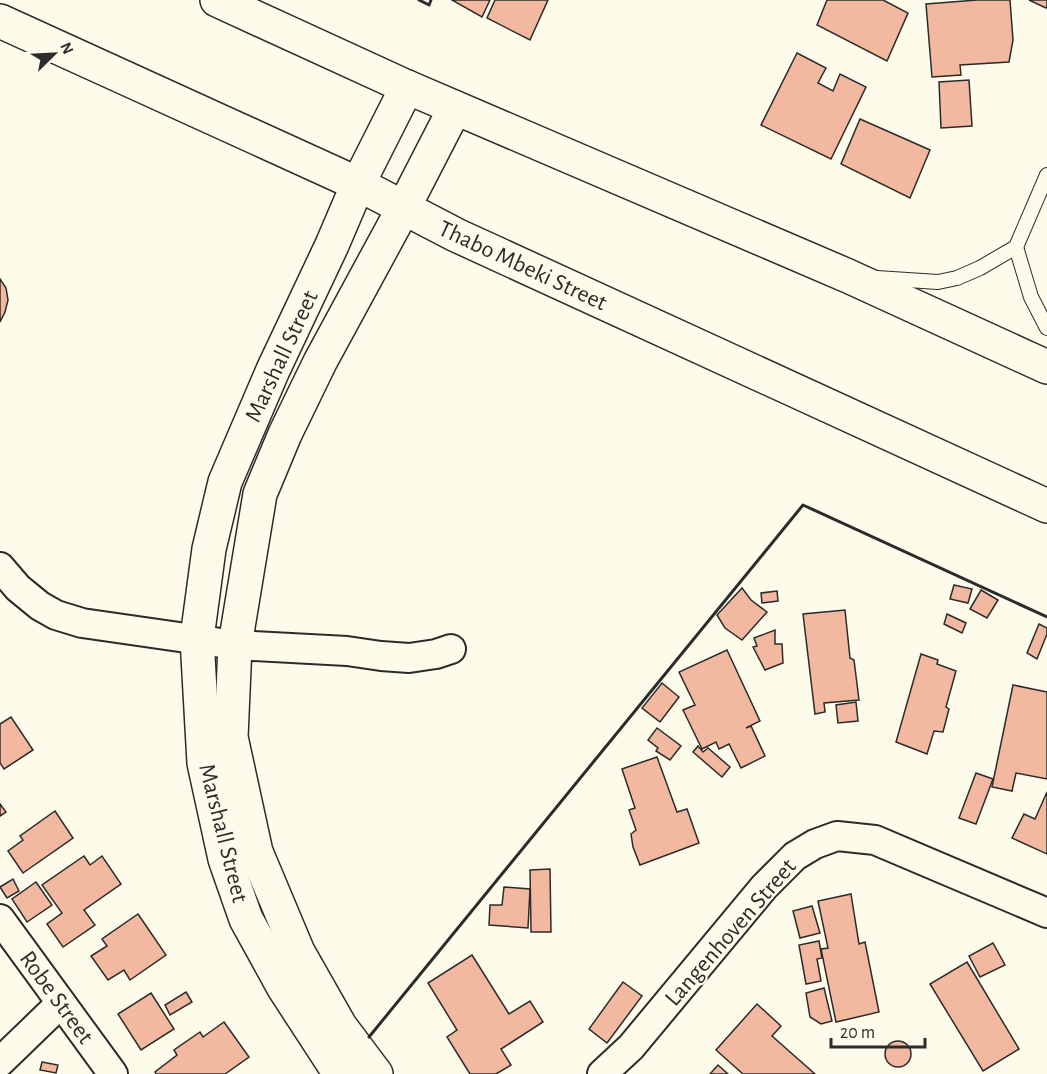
<svg xmlns="http://www.w3.org/2000/svg" width="1047" height="1074" viewBox="0 0 1047 1074" font-family="'Alegreya Sans',sans-serif">
<rect width="100%" height="100%" fill="#fdfbea"/>
<g fill="#f2b8a0" stroke="#2b2b2b" stroke-width="1.5">
<polygon points="452,0 490,0 482,17"/>
<polygon points="495,0 548,0 530,40 487,18"/>
<polygon points="827,0 883,0 908,13 887,61 817,25"/>
<polygon points="977,0 1010,0 1013,40 1009,62 960,65 961,75 932,77 926,4"/>
<polygon points="1029,0 1047,0 1047,6 1046,8"/>
<polygon points="797,53 826,68 818,83 833,91 840,74 866,87 831,159 761,125"/>
<polygon points="969,80 972,126 941,128 939,82"/>
<polygon points="860,119 930,150 910,198 841,164"/>
<polygon points="0,279 6,288 8,300 5,312 0,322"/>
<polygon points="954,585 972,589 968,603 950,599"/>
<polygon points="742,588 751,600 767,612 742,640 725,628 717,615"/>
<polygon points="981,590 998,600 987,618 970,609"/>
<polygon points="777,591 778,601 762,603 761,593"/>
<polygon points="845,610 850,658 854,660 859,700 824,703 825,712 815,714 803,614"/>
<polygon points="947,614 966,623 962,633 944,624"/>
<polygon points="1039,624 1047,628 1047,634 1037,659 1027,653"/>
<polygon points="775,630 775,644 782,644 783,663 765,670 753,647 757,646 754,638"/>
<polygon points="727,650 760,721 746,728 751,726 765,756 741,768 729,744 719,749 716,742 702,749 683,710 695,705 679,672"/>
<polygon points="921,654 938,660 937,664 956,671 946,707 949,709 943,732 934,731 927,754 896,742"/>
<polygon points="662,683 679,697 660,722 642,708"/>
<polygon points="1013,685 1047,692 1047,779 1016,773 1012,791 992,787"/>
<polygon points="856,702 858,721 838,723 836,705"/>
<polygon points="11,717 33,750 4,769 0,763 0,724"/>
<polygon points="657,728 681,746 670,760 656,751 658,748 648,740"/>
<polygon points="698,746 703,752 708,748 730,767 722,777 693,752"/>
<polygon points="657,757 677,812 687,809 699,843 640,865 633,847 631,834 636,830 629,810 635,808 622,769"/>
<polygon points="976,773 993,779 976,824 959,818"/>
<polygon points="1047,792 1047,854 1012,838 1024,814 1035,819"/>
<polygon points="0,804 6,812 0,816"/>
<polygon points="55,811 73,838 23,873 8,851 23,840 20,836"/>
<polygon points="84,856 90,865 102,856 121,884 84,910 95,925 63,947 47,924 62,913 42,885"/>
<polygon points="550,869 551,932 531,932 530,870"/>
<polygon points="13,879 19,891 7,898 0,887"/>
<polygon points="36,882 52,905 27,922 12,899"/>
<polygon points="504,887 530,889 528,928 489,925 490,905 502,905"/>
<polygon points="851,894 859,944 865,942 879,1012 836,1022 821,949 828,948 818,901"/>
<polygon points="812,906 820,933 800,938 793,911"/>
<polygon points="138,914 166,955 130,980 124,970 108,980 91,956 107,946 102,939"/>
<polygon points="819,941 822,958 817,959 821,981 806,984 799,945"/>
<polygon points="993,943 1005,965 980,977 969,956"/>
<polygon points="472,955 509,1014 530,1001 543,1022 501,1049 511,1065 496,1074 470,1074 447,1037 457,1030 428,983"/>
<polygon points="967,962 1019,1049 983,1071 930,984"/>
<polygon points="623,982 642,996 607,1043 589,1029"/>
<polygon points="824,988 832,1021 821,1024 810,1017 806,993"/>
<polygon points="186,992 192,1002 170,1015 165,1005"/>
<polygon points="151,993 174,1029 141,1050 118,1014"/>
<polygon points="757,1004 781,1026 772,1036 815,1074 743,1074 716,1050"/>
<polygon points="224,1022 249,1057 225,1074 156,1074 155,1072 177,1055 174,1050 200,1032 203,1037"/>
<circle cx="898" cy="1054" r="13"/>
<polygon points="42,1062 58,1065 56,1073 40,1070"/>
<polygon points="718,1065 728,1074 710,1074"/>
</g>
<g fill="none" stroke-linecap="round" stroke-linejoin="round">
<defs>
<g id="service">
<polyline points="1016,247 1031,297 1047,328"/>
<polyline points="877,278 938,282 957,278 980,268 1016,247 1047,175"/>
</g>
<g id="minor">
<polyline points="0,567 18,588 40,606 56,615 82,623 235,645 347,651 381,656 409,658 436,654 451,649"/>
<polyline points="0,919 113,1074"/>
<polyline points="0,1062 61,1003"/>
<polyline points="602,1074 631,1047 764,887 795,856 815,844 837,836 875,840 1047,913"/>
</g>
<g id="tertiary">
<polyline points="340,1074 284,988 246,919 225,859 204,763 197,638 209,549 225,482 273,370 332,245 358,184 407,87"/>
<polyline points="376,1074 340,1026 298,952 256,852 231,737 235,645 260,494 285,434 320,362 403,209 455,108"/>
</g>
<g id="primary">
<polyline points="217,0 407,87 848,276 1047,367"/>
<polyline points="0,21 358,184 456,235 1047,506"/>
</g>
</defs>
<use href="#service" stroke="#2b2b2b" stroke-width="16"/>
<use href="#minor" stroke="#2b2b2b" stroke-width="32"/>
<use href="#tertiary" stroke="#2b2b2b" stroke-width="36"/>
<use href="#primary" stroke="#2b2b2b" stroke-width="36"/>
<use href="#service" stroke="#fdfbea" stroke-width="14"/>
<use href="#minor" stroke="#fdfbea" stroke-width="28"/>
<use href="#tertiary" stroke="#fdfbea" stroke-width="33"/>
<use href="#primary" stroke="#fdfbea" stroke-width="33"/>
<g stroke="#2b2b2b" stroke-width="3">
<polyline points="419,0 429,5 431,0"/>
<polyline points="369,1037 803,505 1047,617"/>
</g>
</g>
<g text-anchor="middle" stroke-width="4.5" stroke-linejoin="round" paint-order="stroke">
<g font-size="24" fill="#2b2b2b" stroke="#fdfbea">
<text transform="translate(523 265) rotate(25)" y="8">Thabo Mbeki Street</text>
<text transform="translate(281 356) rotate(-65)" y="8">Marshall Street</text>
<text transform="translate(224 833) rotate(76)" y="8">Marshall Street</text>
<text transform="translate(730 932) rotate(-49)" y="8">Langenhoven Street</text>
<text transform="translate(57 997) rotate(54)" y="8">Robe Street</text>
</g>
</g>
<g transform="translate(54 54) rotate(66)" stroke="#fdfbea" stroke-width="4.5" paint-order="stroke">
<path d="M0-4.5L10 22L0 15L-10 22Z" fill="#2b2b2b"/>
<text y="-9" font-size="16" font-weight="bold" text-anchor="middle" fill="#2b2b2b">N</text>
</g>
<path d="M831 1038v9h94v-9" fill="none" stroke="#2b2b2b" stroke-width="3"/>
<text x="840" y="1038" font-size="18" fill="#2b2b2b" stroke="#fdfbea" stroke-width="4.5" paint-order="stroke">20 m</text>
</svg>
